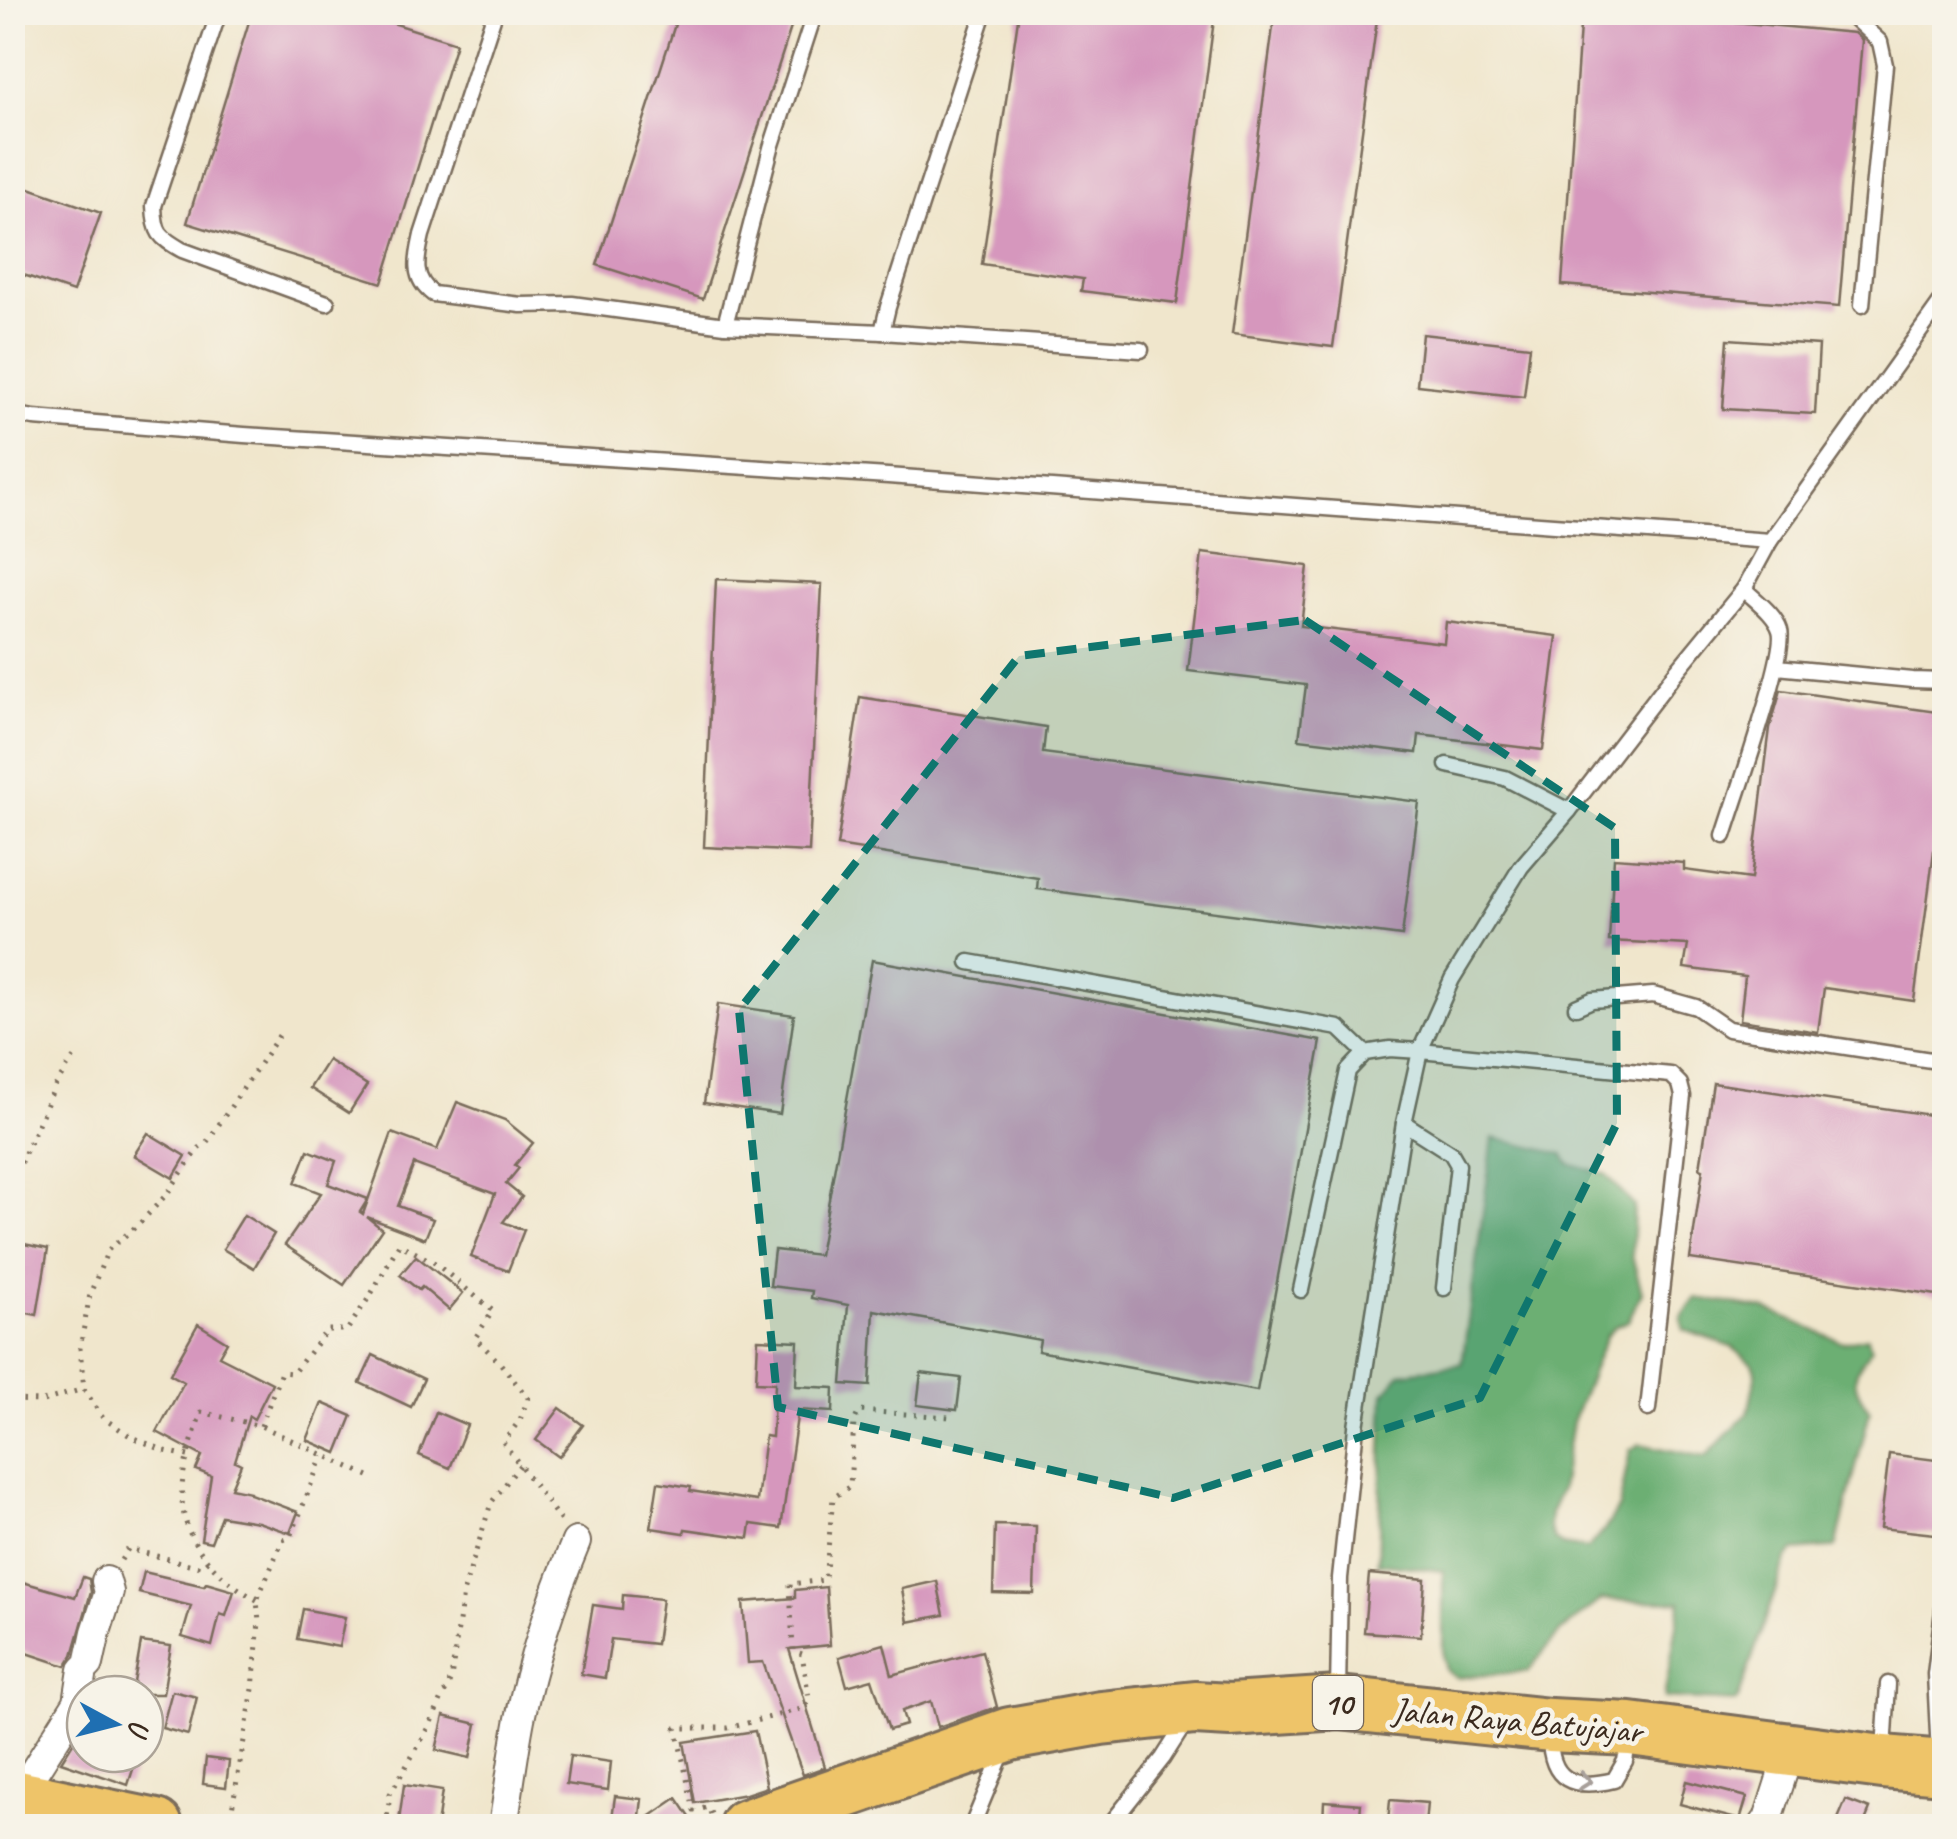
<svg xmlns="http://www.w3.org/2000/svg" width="1957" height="1839" viewBox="0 0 1957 1839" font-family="Caveat,sans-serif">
<rect width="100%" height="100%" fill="#f7f3e8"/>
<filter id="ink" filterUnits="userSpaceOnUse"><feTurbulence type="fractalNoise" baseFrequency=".01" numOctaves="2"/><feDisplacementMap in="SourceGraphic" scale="20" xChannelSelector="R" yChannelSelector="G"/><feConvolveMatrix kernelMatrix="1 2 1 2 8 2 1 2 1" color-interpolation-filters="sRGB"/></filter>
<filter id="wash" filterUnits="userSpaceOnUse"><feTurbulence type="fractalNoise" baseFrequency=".0048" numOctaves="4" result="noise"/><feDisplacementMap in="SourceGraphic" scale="40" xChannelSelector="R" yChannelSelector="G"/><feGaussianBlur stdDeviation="2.25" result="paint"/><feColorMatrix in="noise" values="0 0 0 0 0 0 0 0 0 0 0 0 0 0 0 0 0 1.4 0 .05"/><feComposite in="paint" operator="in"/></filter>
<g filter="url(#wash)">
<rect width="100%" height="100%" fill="#f0e6cc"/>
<path fill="#6caf73" stroke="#546c48" stroke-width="2.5" d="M 1493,1138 L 1563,1154 L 1569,1164 L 1606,1174 L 1634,1206 L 1632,1256 L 1642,1292 L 1628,1321 L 1616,1326 L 1606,1336 L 1572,1422 L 1561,1489 L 1550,1514 L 1549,1527 L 1553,1538 L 1562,1545 L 1587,1549 L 1604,1531 L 1619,1507 L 1630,1450 L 1640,1444 L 1705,1457 L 1748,1413 L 1756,1374 L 1752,1363 L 1732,1347 L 1684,1330 L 1681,1318 L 1696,1298 L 1765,1309 L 1842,1342 L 1867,1337 L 1872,1348 C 1851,1376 1850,1382 1870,1411 L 1836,1547 L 1794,1551 L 1786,1560 L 1737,1702 L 1664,1698 L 1681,1602 L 1601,1600 L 1560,1632 L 1528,1671 L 1456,1678 L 1446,1670 L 1443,1657 L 1443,1571 L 1378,1563 L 1384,1394 L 1401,1373 L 1462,1364 Z"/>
<g id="blocks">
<g fill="#d697bd">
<polygon points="252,12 358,12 456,43 382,283 187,223"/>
<polygon points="679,12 796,12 703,299 597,265"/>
<polygon points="1019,12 1215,12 1177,303 1081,291 1083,279 982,264"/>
<polygon points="1275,12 1378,12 1333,347 1232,334"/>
<polygon points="1581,12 1627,12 1854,33 1862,40 1839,307 1562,285"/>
<polygon points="12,182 101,213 73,292 12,271"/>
<polygon points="1422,334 1530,346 1524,397 1417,385"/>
<polygon points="1728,339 1819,345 1815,414 1723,409"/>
<polygon points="1202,553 1308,566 1301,626 1444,643 1446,622 1557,636 1543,750 1419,735 1417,753 1299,739 1306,685 1188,671"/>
<polygon points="716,579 822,584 809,852 704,847"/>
<polygon points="1781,690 1944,713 1944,759 1937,813 1939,813 1914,1001 1824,988 1818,1032 1740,1020 1745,976 1684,968 1688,945 1609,941 1614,858 1684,863 1684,870 1751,879 1770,728"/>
<polygon points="860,697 1046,727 1043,753 1419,802 1402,936 1037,889 1038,878 837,846"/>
<polygon points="872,960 1321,1041 1257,1391 1038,1351 1040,1340 874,1310 870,1386 842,1384 848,1305 811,1298 812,1291 770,1286 774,1250 819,1255"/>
<polygon points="718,1004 794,1015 780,1114 704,1103"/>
<polygon points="328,1060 367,1085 349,1113 310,1088"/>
<polygon points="1713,1083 1944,1117 1944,1296 1690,1259 1703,1169 1700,1168"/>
<polygon points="457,1102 505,1120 533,1143 515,1165 519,1168 506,1184 522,1197 503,1222 524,1230 508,1271 471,1257 495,1194 414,1164 398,1206 433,1219 425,1239 367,1217 382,1229 344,1285 285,1245 321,1193 295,1183 308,1150 336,1161 328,1184 368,1199 360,1212 363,1214 392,1133 437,1150"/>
<polygon points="148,1133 186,1156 173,1178 134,1155"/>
<polygon points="244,1215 274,1234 254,1268 223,1249"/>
<polygon points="24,1244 48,1249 37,1315 13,1310"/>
<polygon points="416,1256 463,1293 449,1310 422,1287 419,1290 400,1275"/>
<polygon points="198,1324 227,1342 219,1356 272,1383 254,1419 249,1416 235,1461 241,1464 231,1488 250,1492 250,1494 298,1512 290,1533 258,1522 221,1516 211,1542 201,1540 211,1476 196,1470 202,1456 157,1432 184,1382 170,1374"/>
<polygon points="758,1339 798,1341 796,1386 834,1388 833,1412 798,1410 781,1528 751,1524 749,1538 685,1529 684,1533 651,1528 658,1482 691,1487 690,1491 757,1501 765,1436 772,1437 775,1383 756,1382"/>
<polygon points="373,1355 424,1379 411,1407 360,1383"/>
<polygon points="921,1373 961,1378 957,1410 917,1405"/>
<polygon points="322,1403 352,1416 337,1453 307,1440"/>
<polygon points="560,1408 583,1425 559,1457 536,1440"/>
<polygon points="436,1412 467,1425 450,1468 419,1455"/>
<polygon points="1889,1454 1944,1461 1944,1535 1880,1528"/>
<polygon points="995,1525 1036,1526 1034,1594 993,1593"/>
<polygon points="144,1572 204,1586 206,1583 234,1591 226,1616 220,1614 212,1646 182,1637 191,1606 139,1593"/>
<polygon points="1369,1574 1425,1579 1421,1636 1364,1632"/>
<polygon points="83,1577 89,1579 91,1592 73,1655 66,1666 12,1648 12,1579 75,1597"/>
<polygon points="937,1581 944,1615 908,1622 902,1589"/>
<polygon points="826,1587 830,1645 789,1649 825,1767 803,1775 763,1662 748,1663 743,1602 795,1598 795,1590"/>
<polygon points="623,1595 662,1599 656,1644 611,1639 605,1678 581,1674 593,1605 622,1609"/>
<polygon points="303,1609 345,1617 339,1647 297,1639"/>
<polygon points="141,1642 171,1646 163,1694 132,1694"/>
<polygon points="884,1644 892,1675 982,1651 997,1707 938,1727 931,1701 902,1711 906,1725 889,1730 872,1679 847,1686 839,1657"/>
<polygon points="172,1691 197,1697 188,1735 162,1728"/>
<polygon points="444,1716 477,1724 470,1758 436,1750"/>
<polygon points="85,1724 85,1754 138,1754 128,1785 61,1762"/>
<polygon points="755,1731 767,1787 746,1794 695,1803 684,1742"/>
<polygon points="570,1756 611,1762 608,1790 566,1784"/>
<polygon points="206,1758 229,1761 226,1787 203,1784"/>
<polygon points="1686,1781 1747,1797 1740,1820 1680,1804"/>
<polygon points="404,1785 442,1791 437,1826 399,1821"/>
<polygon points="615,1796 642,1799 639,1824 677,1798 696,1826 611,1826"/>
<polygon points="1390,1800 1427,1803 1425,1825 1388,1822"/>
<polygon points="1846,1800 1870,1809 1863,1826 1835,1826"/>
<polygon points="1324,1801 1361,1804 1359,1826 1323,1822"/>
</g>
</g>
</g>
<g filter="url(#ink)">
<use href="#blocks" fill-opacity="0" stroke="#7a6c5b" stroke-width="2.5"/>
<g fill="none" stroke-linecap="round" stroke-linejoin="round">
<defs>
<g id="lane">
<path d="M 219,12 L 154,206 C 155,233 159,237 182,250 L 327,303"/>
<path d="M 495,12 L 422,235 C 417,258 411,278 433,294 L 521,305 L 572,304 L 725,325 L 882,332 L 888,307 L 984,12"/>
<polyline points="1844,12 1853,17 1880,42 1885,65 1862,305"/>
<polyline points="725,325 771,148 815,12"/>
<polyline points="882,332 1141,350"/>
<polyline points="12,414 34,418 244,435 888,476 1770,541"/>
<polyline points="1777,667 1912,680 1944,681"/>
<polyline points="1447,765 1505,778 1569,811"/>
<path d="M 1724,836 C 1734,803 1788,653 1780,630 C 1775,614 1756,601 1744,589"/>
<polyline points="969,962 1339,1028 1365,1053"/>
<polyline points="1576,1007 1592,1000 1653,995 1696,1007 1728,1029 1944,1062"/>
<polyline points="1404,1123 1451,1153 1458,1165 1444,1288"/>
<polyline points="1301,1290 1348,1071 1365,1053 1390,1049 1420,1051 1671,1075 1680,1084 1683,1096 1648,1409"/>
<polyline points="1338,1693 1340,1578 1356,1427 1404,1123 1420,1051 1452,979 1521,867 1569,811 1675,673 1744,589 1770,541 1944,298"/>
<path d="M 1550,1736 C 1550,1781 1573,1790 1614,1780 L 1625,1761 L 1629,1738"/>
<polyline points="1884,1751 1888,1684"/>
<polyline points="1939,1755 1935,1674 1944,1602"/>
<polyline points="972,1826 1004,1749"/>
<polyline points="1109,1826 1163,1758 1186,1722"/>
</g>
<g id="street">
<polyline points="18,1797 78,1702 83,1670 89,1664 96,1632 109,1592 106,1581"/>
<path d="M 503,1826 C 509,1791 513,1755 520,1719 C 532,1659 552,1599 576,1542"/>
<polyline points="1763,1826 1768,1819 1790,1750"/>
</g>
<g id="highway">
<polyline points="12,1796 156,1826"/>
<polyline points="746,1826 1010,1734 1101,1718 1195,1708 1230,1710 1339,1703 1550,1725 1630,1729 1883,1762 1944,1767"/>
</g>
</defs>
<use href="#lane" stroke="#7a6c5b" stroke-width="19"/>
<use href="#street" stroke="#7a6c5b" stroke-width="32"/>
<use href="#highway" stroke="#7a6c5b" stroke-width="58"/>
<g stroke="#7a6c5b" stroke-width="5" stroke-dasharray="2.5 8" stroke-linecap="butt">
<polyline points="12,1182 55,1086 76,1054"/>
<polyline points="12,1400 43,1401 83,1389"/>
<polyline points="261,1426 281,1372 293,1373 327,1330 347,1330 370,1296 399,1244 435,1263 493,1311 475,1338 500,1363 528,1398 520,1420 503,1442 563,1524"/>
<polyline points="188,1456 165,1451 130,1436 103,1418 84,1389 80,1348 90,1294 108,1250 139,1224 167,1194 197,1150 207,1142 282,1031"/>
<polyline points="121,1560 128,1549 201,1567 208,1561"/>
<path d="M 257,1600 C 216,1577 179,1540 182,1489 C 183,1463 194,1437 201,1412 L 261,1426 L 369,1476"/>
<polyline points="711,1814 708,1807 694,1811 676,1728 728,1728 805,1708 809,1698 802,1654 793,1651 790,1584 825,1580 833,1498 850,1486 854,1422 859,1411 950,1417"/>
<polyline points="229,1826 253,1689 259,1622 257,1600 283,1540 291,1537 322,1456"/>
<polyline points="386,1826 390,1794 428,1729 451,1679 463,1593 491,1503 520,1465"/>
</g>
<use href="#lane" stroke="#fff" stroke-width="14"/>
<use href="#street" stroke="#fff" stroke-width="28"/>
<use href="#highway" stroke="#eec469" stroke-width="52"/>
</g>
<defs><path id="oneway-chevron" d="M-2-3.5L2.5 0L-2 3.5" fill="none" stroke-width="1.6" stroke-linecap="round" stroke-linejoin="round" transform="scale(2.5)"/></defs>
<use stroke="#a79f9a" href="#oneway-chevron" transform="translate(1585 1781) rotate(6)"/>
</g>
<path fill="#0f766e" fill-opacity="0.2" stroke="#0f766e" stroke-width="8" stroke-dasharray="20 12" stroke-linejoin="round" d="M 1305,620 L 1615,828 L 1617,1123 L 1480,1398 L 1173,1498 L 778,1407 L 739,1010 L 1019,656 Z"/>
<g text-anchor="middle" stroke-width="9" stroke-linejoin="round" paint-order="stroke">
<rect fill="#f7f3e8" stroke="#73665b" stroke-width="2.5" x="1313" y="1676" width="50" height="54" rx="8"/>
<g font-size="32" font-weight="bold" fill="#3b2a1e">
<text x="1338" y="1714">10</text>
</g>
<g font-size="35" fill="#3b2a1e" stroke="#f7f3e8">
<text transform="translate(1517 1720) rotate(5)" y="12">Jalan Raya Batujajar</text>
</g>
</g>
<rect width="1957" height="1839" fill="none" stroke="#f7f3e8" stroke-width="50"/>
<g transform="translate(115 1724) rotate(97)"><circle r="48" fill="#f7f3e8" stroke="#aca397" stroke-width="2.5"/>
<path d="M0-8L18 38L0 25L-18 38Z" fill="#1f6fb2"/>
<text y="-15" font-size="28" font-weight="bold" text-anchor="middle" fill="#3b2a1e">U</text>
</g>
</svg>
